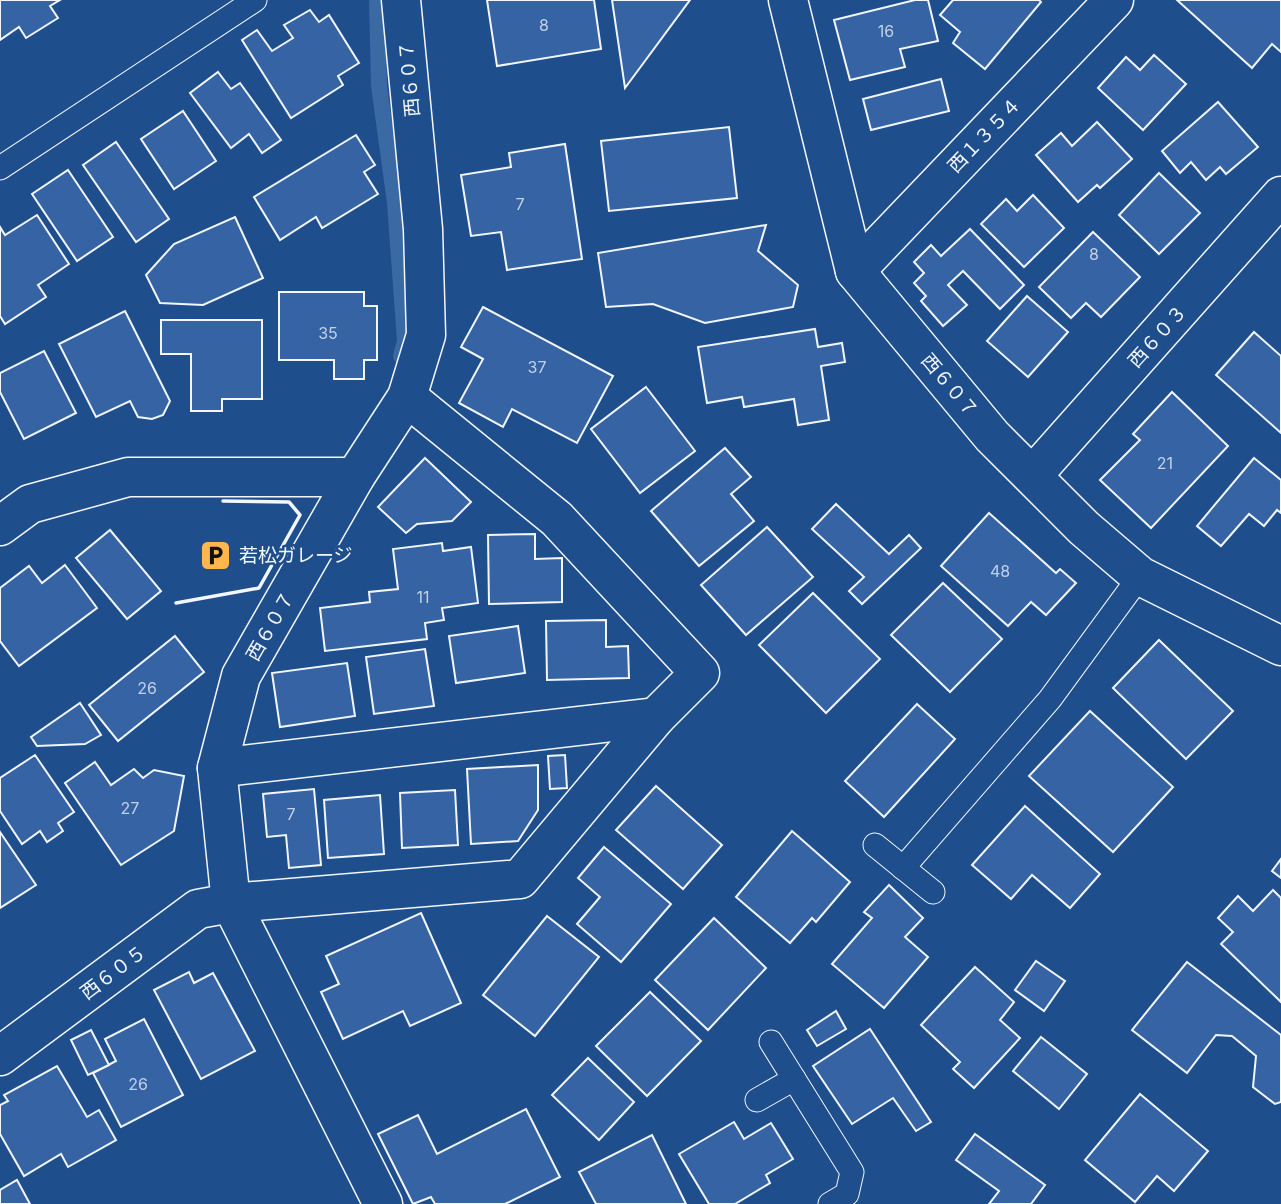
<svg xmlns="http://www.w3.org/2000/svg" width="1281" height="1204" viewBox="0 0 1281 1204" font-family="Inter,'Noto Sans JP',sans-serif">
<rect width="100%" height="100%" fill="#1f4e8c"/>
<g fill="none" stroke-linecap="round" stroke-linejoin="round">
<polyline stroke="#3b69a3" stroke-width="16" points="377,0 379,86 395,203 405,341 401,356"/>
</g>
<g fill="#3563a3" stroke="#f2f6ff" stroke-width="2">
<polygon points="0,0 60,0 50,6 58,18 26,38 19,27 0,40"/>
<polygon points="487,0 594,0 601,49 497,66"/>
<polygon points="612,0 690,0 625,88"/>
<polygon points="915,0 928,0 938,41 900,49 905,67 850,80 834,20"/>
<polygon points="953,0 1039,0 1041,2 985,69 953,43 960,32 940,15"/>
<polygon points="1177,0 1281,0 1281,52 1272,44 1252,68"/>
<polygon points="310,10 319,22 329,15 359,63 338,76 343,85 291,118 242,40 257,30 272,51 293,38 284,25"/>
<polygon points="1154,55 1186,84 1143,130 1098,88 1126,57 1140,70"/>
<polygon points="218,72 231,89 240,83 281,140 262,153 249,134 231,148 190,93"/>
<polygon points="941,79 949,111 871,130 863,99"/>
<polygon points="1218,102 1258,147 1226,174 1220,167 1206,180 1191,162 1180,173 1162,151"/>
<polygon points="183,111 216,161 174,189 141,139"/>
<polygon points="1097,122 1132,159 1100,188 1097,185 1078,202 1036,155 1061,133 1072,146"/>
<polygon points="729,127 737,198 609,211 601,141"/>
<polygon points="356,135 375,165 364,172 378,194 322,228 316,217 280,240 254,197"/>
<polygon points="116,142 169,219 136,242 83,165"/>
<polygon points="565,144 582,259 507,270 501,232 471,236 461,175 511,167 509,153"/>
<polygon points="68,170 113,237 77,261 32,194"/>
<polygon points="1159,173 1200,213 1159,254 1119,215"/>
<polygon points="1033,195 1064,228 1024,267 981,224 1006,199 1017,211"/>
<polygon points="37,215 69,264 38,285 46,297 5,324 0,316 0,227 5,235"/>
<polygon points="235,217 263,278 203,305 160,303 146,275 174,244"/>
<polygon points="766,225 758,251 798,285 793,307 705,323 653,304 606,307 598,253"/>
<polygon points="970,229 1024,285 1000,309 963,271 948,285 967,305 943,326 921,301 926,296 914,283 924,273 914,262 931,245 941,256"/>
<polygon points="1093,232 1140,277 1101,317 1086,303 1071,318 1039,287"/>
<polygon points="279,292 364,292 364,306 377,306 377,360 364,360 364,379 334,379 334,360 279,360"/>
<polygon points="1027,296 1068,332 1028,377 987,341"/>
<polygon points="483,307 613,376 577,443 512,409 503,427 459,403 483,359 461,347"/>
<polygon points="125,311 170,401 163,415 152,419 138,417 130,401 96,417 59,344"/>
<polygon points="161,320 262,320 262,399 222,399 222,411 191,411 191,354 161,354"/>
<polygon points="815,329 818,347 842,343 845,362 821,366 829,420 798,425 794,399 744,407 742,397 707,403 698,347"/>
<polygon points="1254,332 1281,356 1281,433 1216,375"/>
<polygon points="44,351 76,413 24,439 0,392 0,373"/>
<polygon points="646,387 695,451 640,493 591,429"/>
<polygon points="1172,392 1228,446 1151,528 1100,480 1140,440 1133,434"/>
<polygon points="725,448 751,477 731,494 754,521 699,566 651,511"/>
<polygon points="425,458 471,502 452,521 417,524 406,533 378,507"/>
<polygon points="1254,458 1281,480 1281,513 1277,510 1264,526 1249,514 1221,546 1197,526"/>
<polygon points="836,504 889,554 909,535 921,548 862,604 849,591 864,577 812,529"/>
<polygon points="989,513 1056,573 1060,569 1076,583 1046,615 1031,602 1008,626 941,566"/>
<polygon points="767,527 813,577 746,635 701,585"/>
<polygon points="110,530 161,591 127,619 76,558"/>
<polygon points="535,534 535,559 562,558 562,602 489,604 488,535"/>
<polygon points="442,543 443,551 471,547 478,603 442,608 444,620 425,623 427,639 325,651 320,608 370,602 369,592 398,589 393,549"/>
<polygon points="65,565 97,608 19,666 0,641 0,588 29,566 42,583"/>
<polygon points="943,583 1002,639 950,692 891,635"/>
<polygon points="813,593 880,659 826,713 759,645"/>
<polygon points="606,620 606,647 628,646 629,678 547,680 546,621"/>
<polygon points="518,626 525,673 456,683 449,636"/>
<polygon points="175,636 204,672 118,741 89,705"/>
<polygon points="1159,640 1233,711 1186,759 1113,688"/>
<polygon points="425,649 434,706 374,714 366,657"/>
<polygon points="347,663 355,716 280,727 272,673"/>
<polygon points="80,703 101,735 85,744 37,746 31,737"/>
<polygon points="917,704 955,739 884,817 845,781"/>
<polygon points="1090,711 1173,787 1113,852 1029,776"/>
<polygon points="35,755 74,812 58,823 63,831 47,842 40,831 22,844 0,811 0,778"/>
<polygon points="565,755 567,788 550,789 548,756"/>
<polygon points="95,762 111,785 134,769 143,778 154,770 184,776 174,831 121,865 65,783"/>
<polygon points="538,765 538,810 518,841 471,844 467,769"/>
<polygon points="656,786 722,845 683,889 616,830"/>
<polygon points="314,789 321,865 289,868 286,835 267,837 263,794"/>
<polygon points="455,790 458,845 402,848 400,793"/>
<polygon points="380,795 384,854 328,858 324,800"/>
<polygon points="1025,806 1100,874 1070,908 1032,875 1011,899 972,865"/>
<polygon points="792,831 850,882 816,922 812,918 790,943 736,897"/>
<polygon points="0,832 36,885 0,908"/>
<polygon points="604,847 671,904 621,962 577,924 600,897 578,878"/>
<polygon points="1281,859 1281,878 1272,871"/>
<polygon points="889,885 923,918 905,937 928,957 884,1008 832,964 872,918 864,912"/>
<polygon points="1273,890 1281,898 1281,1002 1221,944 1233,932 1218,918 1238,896 1253,911"/>
<polygon points="421,913 461,1003 410,1026 403,1011 343,1039 321,992 339,984 326,956"/>
<polygon points="547,916 599,957 535,1036 483,995"/>
<polygon points="714,918 766,968 708,1030 655,980"/>
<polygon points="1036,961 1065,981 1044,1011 1015,990"/>
<polygon points="1187,962 1281,1035 1281,1102 1275,1104 1253,1087 1256,1056 1232,1036 1216,1035 1187,1073 1132,1030"/>
<polygon points="975,967 1014,1002 1000,1020 1020,1038 974,1088 953,1069 960,1062 921,1025"/>
<polygon points="189,972 194,983 213,973 255,1051 201,1079 154,990"/>
<polygon points="650,992 701,1041 647,1096 596,1046"/>
<polygon points="836,1011 846,1029 817,1046 807,1030"/>
<polygon points="144,1019 183,1095 121,1127 93,1073 116,1061 105,1039"/>
<polygon points="870,1029 931,1122 916,1131 893,1098 852,1124 813,1066"/>
<polygon points="91,1030 109,1065 88,1075 71,1040"/>
<polygon points="1041,1037 1087,1074 1059,1109 1013,1071"/>
<polygon points="588,1058 634,1102 599,1140 552,1095"/>
<polygon points="57,1066 87,1117 99,1110 116,1140 68,1167 61,1154 24,1176 0,1134 0,1105 8,1101 4,1095"/>
<polygon points="1140,1094 1208,1151 1174,1191 1157,1176 1135,1202 1085,1160"/>
<polygon points="526,1109 560,1177 505,1204 435,1204 431,1197 413,1204 378,1134 418,1115 437,1154"/>
<polygon points="734,1122 744,1139 771,1123 793,1159 766,1175 770,1183 735,1204 709,1204 679,1154"/>
<polygon points="975,1134 1045,1185 1031,1204 989,1204 999,1191 956,1160"/>
<polygon points="652,1135 686,1204 596,1204 579,1172"/>
<polygon points="17,1180 30,1204 0,1204 0,1190"/>
</g>
<g fill="none" stroke-linecap="round" stroke-linejoin="round">
<defs>
<g id="lane">
<polyline points="0,168 255,0"/>
<polyline points="875,845 933,892"/>
<polyline points="903,868 1050,699 1140,576"/>
<polyline points="771,1042 852,1172 847,1194 830,1204"/>
<polyline points="757,1100 794,1079"/>
</g>
<g id="street">
<polyline points="788,0 855,271 992,436 1084,528 1140,576 1281,646"/>
<polyline points="855,271 1114,0"/>
<polyline points="1033,475 1281,196"/>
<polyline points="0,526 30,504 128,477 355,477"/>
<polyline points="217,768 656,717"/>
<polyline points="0,1056 198,909 231,903 520,879 656,717 700,673 557,519 407,397"/>
<polyline points="383,1204 231,903 217,768 241,676 355,477 407,397 426,335 423,229 401,0"/>
</g>
</defs>
<use href="#lane" stroke="#f2f6ff" stroke-width="25"/>
<use href="#street" stroke="#f2f6ff" stroke-width="41"/>
<use href="#lane" stroke="#1f4e8c" stroke-width="23"/>
<use href="#street" stroke="#1f4e8c" stroke-width="38"/>
<polyline stroke="#f2f6ff" stroke-width="3.5" points="176,603 259,588 300,515 289,502 223,501"/>
</g>
<defs>
<symbol id="parking-square" viewBox="-11 -11 22 22"><rect x="-9" y="-9" width="18" height="18" rx="4" fill="#ffb74d" stroke="#1f4e8c"/><path d="M-3.5-5.5H1a3.5 3.5 0 0 1 0 7H-1V5.5H-3.5ZM-1-3.4V-.6H.8a1.4 1.4 0 0 0 0-2.8Z" fill="#111"/></symbol>
</defs>
<g fill-rule="evenodd">
<use href="#parking-square" x="198" y="538" width="35" height="35"/>
</g>
<g text-anchor="middle" stroke-width="5" stroke-linejoin="round" paint-order="stroke">
<g font-size="16" fill="#c3d1e8">
<text x="544" y="31">8</text>
<text x="886" y="37">16</text>
<text x="520" y="210">7</text>
<text x="1094" y="260">8</text>
<text x="328" y="339">35</text>
<text x="537" y="373">37</text>
<text x="1165" y="469">21</text>
<text x="1000" y="577">48</text>
<text x="423" y="603">11</text>
<text x="147" y="694">26</text>
<text x="130" y="814">27</text>
<text x="291" y="820">7</text>
<text x="138" y="1090">26</text>
</g>
<g font-size="19" fill="#f2f6ff" stroke="#1f4e8c">
<text transform="translate(409 79) rotate(-95)" y="7">西６０７</text>
<text transform="translate(984 135) rotate(-46)" y="7">西１３５４</text>
<text transform="translate(1157 336) rotate(-48)" y="7">西６０３</text>
<text transform="translate(950 385) rotate(50)" y="7">西６０７</text>
<text transform="translate(270 626) rotate(-60)" y="7">西６０７</text>
<text transform="translate(113 972) rotate(-37)" y="7">西６０５</text>
</g>
<g font-size="19" fill="#f2f6ff" stroke="#1f4e8c" text-anchor="start">
<text x="239" y="562">若松ガレージ</text>
</g>
</g>
</svg>
